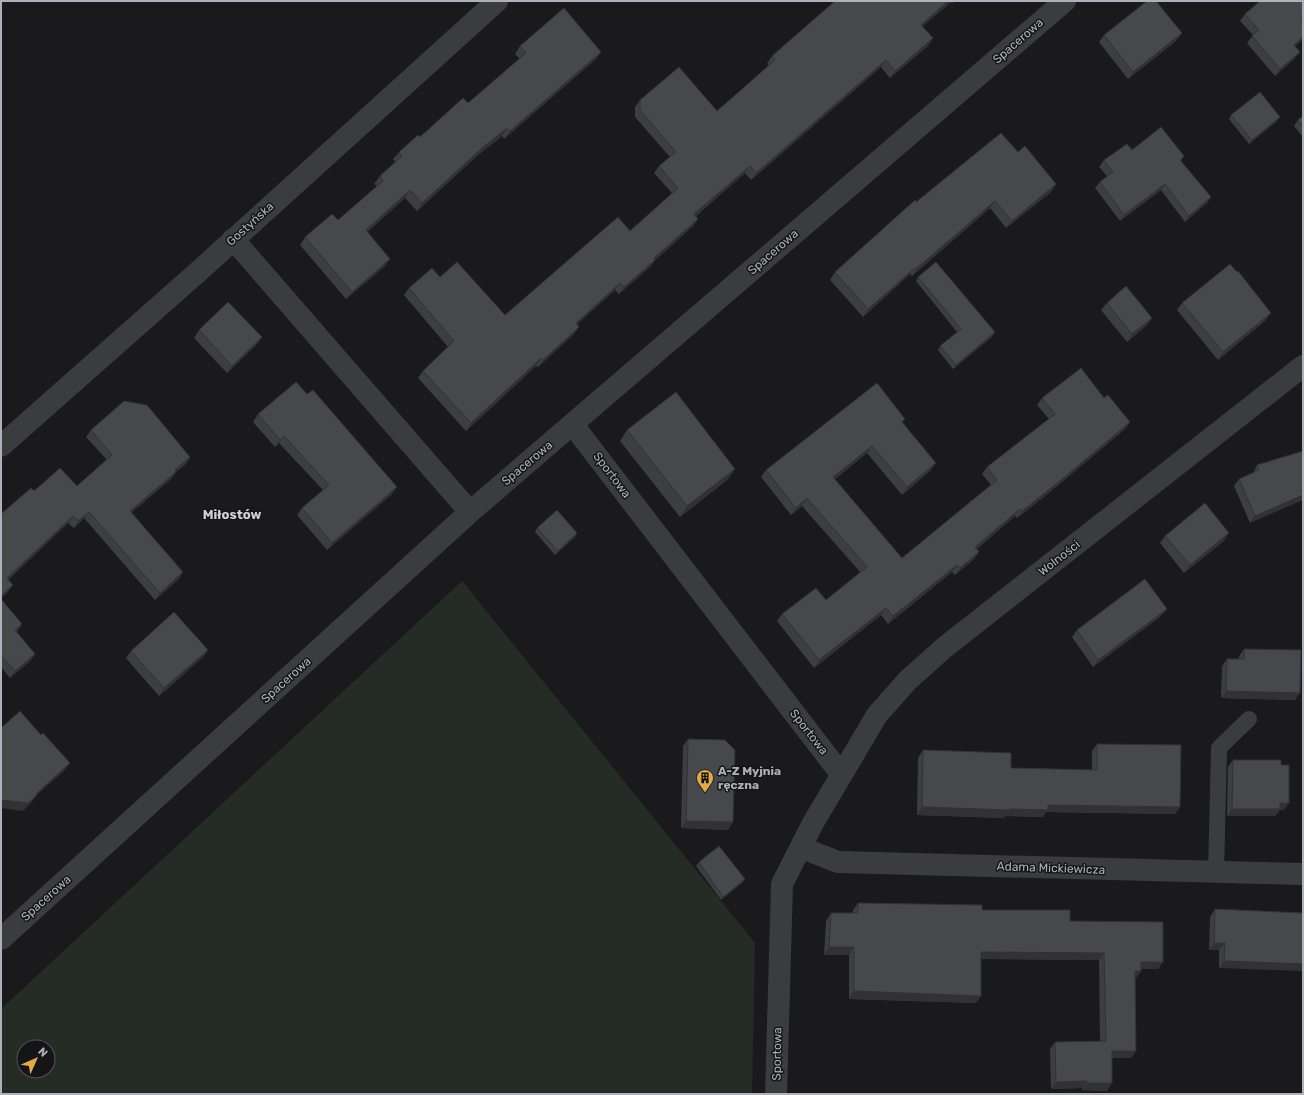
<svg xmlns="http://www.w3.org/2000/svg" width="1304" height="1095" viewBox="0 0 1304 1095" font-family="Rubik,sans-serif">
<rect width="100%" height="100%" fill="#1a1a1c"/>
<path fill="#242c25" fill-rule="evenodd" d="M 462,581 L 755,943 L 752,1094 L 1,1094 L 1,1009 ZM 24,1047 L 48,1047 L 48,1071 L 24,1071 Z"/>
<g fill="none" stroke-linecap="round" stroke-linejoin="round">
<polyline stroke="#3b3c40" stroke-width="16" points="1216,873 1219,748 1249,719"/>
<g stroke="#3b3c40" stroke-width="22">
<polyline points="233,239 470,512"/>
<polyline points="573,425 841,774"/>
<polyline points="1,446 199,271 497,1"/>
<polyline points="802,848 838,862 1303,874"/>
<polyline points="1,939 470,512 1065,1"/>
<polyline points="776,1094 782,884 813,823 877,715 908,680 945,647 1303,366"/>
</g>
</g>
<g fill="#3d3e41">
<polygon points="835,1 953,3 950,3 922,26 933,38 928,46 890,78 881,67 751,180 745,173 696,216 698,219 693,226 655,260 650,267 619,294 615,290 577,324 574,334 538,367 536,366 466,431 418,378 423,371 448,347 404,295 409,288 440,277 505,315 630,231 672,193 654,173 659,166 670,157 635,117 635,107 640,100 717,111 769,66 767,64 772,56"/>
<polygon points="1245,14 1303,39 1295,46 1295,58 1275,76 1247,43 1253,35 1240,21"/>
<polygon points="1182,33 1176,41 1128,79 1099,42 1104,35"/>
<polygon points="520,46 601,52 596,59 504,139 502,136 477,156 417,211 405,198 367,232 385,266 346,299 300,245 305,237 338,220 377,186 374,184 380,176 395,162 393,159 399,152 468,103 520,59 515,54"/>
<polygon points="1231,115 1280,117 1277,121 1249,144 1229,119"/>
<polygon points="1303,116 1303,137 1294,126 1298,120"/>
<polygon points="1132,150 1184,156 1181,161 1211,197 1207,203 1185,222 1161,190 1120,221 1095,188 1100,182 1107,176 1099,167 1104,160"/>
<polygon points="1018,152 1056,184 1051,192 1006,228 990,208 912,276 910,274 863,317 830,280 835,272 916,202"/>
<polygon points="918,277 993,336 953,369 938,350 940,346 957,332 916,281"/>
<polygon points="1107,303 1152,318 1147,325 1127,342 1101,310"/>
<polygon points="1182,303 1266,320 1218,360 1177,310"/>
<polygon points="199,330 262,337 257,344 227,373 194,338"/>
<polygon points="1042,398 1104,398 1130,422 1125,429 1050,492 1017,518 1015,516 977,549 979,552 974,559 955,575 952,572 888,624 881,615 814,668 777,621 782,614 826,600 860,572 802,506 791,515 761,477 766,470 903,423 931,470 902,495 867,453 835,479 902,558 991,485 982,474 987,467 1049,419 1037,405"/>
<polygon points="258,414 392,494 327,550 297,515 302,508 323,490 279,443 275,447 253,422"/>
<polygon points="91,430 190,457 186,464 176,472 171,479 132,512 179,579 155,600 84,518 74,528 68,523 8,580 8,592 1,598 34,491 77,486 107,460 86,437"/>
<polygon points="627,430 735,469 727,480 680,517 620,441"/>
<polygon points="1303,451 1250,523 1234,486 1239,479 1253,473 1257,465"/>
<polygon points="537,528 577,533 575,537 555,555 535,532"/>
<polygon points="1165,536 1224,541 1184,573 1160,543"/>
<polygon points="1,599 22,624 16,632 35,654 30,661 10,678 1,667"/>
<polygon points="1161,616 1093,667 1072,637 1077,630"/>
<polygon points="1244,649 1295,700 1221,698 1222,666 1227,659 1239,659 1239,656"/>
<polygon points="208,650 203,657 159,696 126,658 131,651"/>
<polygon points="688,739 728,830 681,828 683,746"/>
<polygon points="1097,744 1180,807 1175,814 1046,812 1043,817 1005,816 1004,818 917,815 918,758 923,750 1011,768 1092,770 1092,751"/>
<polygon points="1233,760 1284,810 1280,810 1275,816 1227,816 1228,767"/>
<polygon points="699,862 742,883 721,900 696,866"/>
<polygon points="858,903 982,910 1070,921 1163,962 1158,969 1141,969 1141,971 1136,978 1135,978 1131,1058 1112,1058 1107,1091 1082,1090 1082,1088 1051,1089 1050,1049 1055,1042 1100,1041 1099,960 981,959 976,1003 849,999 849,955 824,955 826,921 831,913 853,913 853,910"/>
<polygon points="1215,909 1303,913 1219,968 1219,950 1209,950 1210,917"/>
</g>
<g fill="#323235">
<polygon points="948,1 956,1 953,3 950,3 916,32 921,25"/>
<polygon points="1182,33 1176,41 1128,79 1133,72"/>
<polygon points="1303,37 1303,39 1289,52 1294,45"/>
<polygon points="933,38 928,46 890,78 895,71"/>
<polygon points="601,52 596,59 504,139 510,131"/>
<polygon points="1300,52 1295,58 1275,76 1280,69"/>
<polygon points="886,60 881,67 751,180 756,173"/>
<polygon points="1280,117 1277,121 1249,144 1252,140"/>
<polygon points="507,128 502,136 477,156 417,211 422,203 482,148"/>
<polygon points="750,166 745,173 689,221 694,214"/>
<polygon points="1056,184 1051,192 1006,228 1012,221"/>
<polygon points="1165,184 1161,190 1120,221 1124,215"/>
<polygon points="410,190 405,198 361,238 366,230"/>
<polygon points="1211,197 1207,203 1185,222 1189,216"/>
<polygon points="995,201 990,208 912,276 917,268"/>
<polygon points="698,219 693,226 649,266 654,258"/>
<polygon points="390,259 385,266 346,299 352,292"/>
<polygon points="655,260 650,267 619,294 624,287"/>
<polygon points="916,267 910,274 863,317 868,309"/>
<polygon points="620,283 615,290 571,330 576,323"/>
<polygon points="1271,313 1266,320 1218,360 1223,352"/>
<polygon points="1152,318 1147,325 1127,342 1132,334"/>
<polygon points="579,327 574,334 538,367 543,360"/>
<polygon points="995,332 993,336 953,369 956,365"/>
<polygon points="262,337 257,344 227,373 232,366"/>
<polygon points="541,358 536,366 466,431 471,423"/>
<polygon points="1130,422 1125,429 1050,492 1017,518 1022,511"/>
<polygon points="284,436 279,443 275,447 280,440"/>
<polygon points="872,446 867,453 828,485 833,477"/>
<polygon points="190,457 186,464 171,476 175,470"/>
<polygon points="936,463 931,470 902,495 907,487"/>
<polygon points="735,469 727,480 680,517 687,506"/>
<polygon points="176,472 171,479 126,517 130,511"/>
<polygon points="397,487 392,494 327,550 332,543"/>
<polygon points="1303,495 1303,500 1250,523 1255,516"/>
<polygon points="807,498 802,506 791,515 796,508"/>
<polygon points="1020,509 1015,516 970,554 975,547"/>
<polygon points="89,512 84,518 74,528 78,521"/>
<polygon points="73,516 68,523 2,585 7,578"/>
<polygon points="577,533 575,537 555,555 558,551"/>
<polygon points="1229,533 1224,541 1184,573 1190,565"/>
<polygon points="979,552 974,559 955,575 960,568"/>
<polygon points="957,565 952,572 888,624 893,616"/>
<polygon points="183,572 179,579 155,600 160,593"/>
<polygon points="13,585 8,592 1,598 1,596"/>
<polygon points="886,608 881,615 814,668 819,660"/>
<polygon points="1167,609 1161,616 1093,667 1098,660"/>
<polygon points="22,624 18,631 10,637 15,630"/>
<polygon points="208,650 203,657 159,696 164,688"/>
<polygon points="35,654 30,661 10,678 15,671"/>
<polygon points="1226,691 1300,693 1295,700 1221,698"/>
<polygon points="70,763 64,771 31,800 37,793"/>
<polygon points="36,796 31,803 23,811 1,808 1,800"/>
<polygon points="1280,803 1289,803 1284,810 1280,810 1275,816 1227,816 1232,809"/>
<polygon points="1048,805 1180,807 1175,814 1046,812 1043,817 1005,816 1004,818 917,815 922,807 1010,809"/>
<polygon points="686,821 733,822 728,830 681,828"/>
<polygon points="745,879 742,883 721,900 723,897"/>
<polygon points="1214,943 1225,943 1219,950 1209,950"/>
<polygon points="829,947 854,947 849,955 824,955"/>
<polygon points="981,952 1104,953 1099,960 976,959"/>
<polygon points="1224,961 1303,964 1303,971 1219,968"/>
<polygon points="1141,962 1163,962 1158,969 1136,969"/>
<polygon points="1135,971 1141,971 1136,978 1130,978"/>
<polygon points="854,991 981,996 976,1003 849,999"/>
<polygon points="1112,1051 1136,1051 1131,1058 1107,1058"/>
<polygon points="1087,1081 1082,1088 1051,1089 1056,1082"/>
<polygon points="1087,1083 1112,1083 1107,1091 1082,1090"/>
</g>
<g fill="#47484c" stroke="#323235">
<polygon points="835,1 948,1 921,25 933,38 895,71 886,60 756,173 750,166 694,214 698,219 654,258 655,260 624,287 620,283 576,323 579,327 543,360 541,358 471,423 423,371 454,341 409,288 432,268 440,277 457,262 505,315 618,217 630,231 678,188 659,166 676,152 640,110 640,100 679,67 717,111 775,60 772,56"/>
<polygon points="1147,1 1156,1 1182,33 1133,72 1104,35"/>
<polygon points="1260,1 1303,1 1303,20 1301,21 1303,23 1303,37 1294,45 1300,52 1280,69 1252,36 1259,30 1245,14"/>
<polygon points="564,8 601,52 510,131 507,128 482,148 422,203 410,190 366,230 390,259 352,292 305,237 332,214 338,220 383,181 380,176 402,156 399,152 418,135 420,137 463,98 468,103 526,53 520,46"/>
<polygon points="1260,92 1280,117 1252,140 1231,115"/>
<polygon points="1303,116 1303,126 1298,120"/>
<polygon points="1161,127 1184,156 1180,160 1211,197 1189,216 1165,184 1124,215 1100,182 1113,172 1104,160 1127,144 1132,150"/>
<polygon points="1001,133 1018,152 1025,146 1056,184 1012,221 995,201 917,268 916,267 868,309 835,272 915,200 916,202"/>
<polygon points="936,262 995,332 956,365 940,346 961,329 918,277"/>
<polygon points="1230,264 1237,272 1238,271 1271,313 1223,352 1182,303"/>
<polygon points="1126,286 1152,318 1132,334 1107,303"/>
<polygon points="228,302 262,337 232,366 199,330"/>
<polygon points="1081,368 1104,398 1108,395 1130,422 1055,485 1022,511 1020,509 975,547 979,552 960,568 957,565 893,616 886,608 819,660 782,614 816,588 826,600 867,567 807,498 796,508 766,470 877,383 905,419 902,422 936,463 907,487 872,446 833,477 902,558 997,480 987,467 1055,414 1042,398"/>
<polygon points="296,382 307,394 313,390 397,487 332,543 302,508 329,485 284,436 280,440 258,414"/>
<polygon points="676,392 735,469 687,506 627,430"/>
<polygon points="124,401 147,405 190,457 175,470 176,472 130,511 183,572 160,593 89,512 78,521 73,516 7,578 13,585 1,596 1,514 31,488 34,491 60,468 77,486 112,455 91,430"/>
<polygon points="1303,451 1303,495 1255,516 1239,479 1259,470 1257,465"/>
<polygon points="1205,503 1229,533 1190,565 1165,536"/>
<polygon points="557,510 577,533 558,551 537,528"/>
<polygon points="1145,579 1167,609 1098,660 1077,630"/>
<polygon points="1,599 22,624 15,630 35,654 15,671 1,655"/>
<polygon points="174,612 208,650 164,688 131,651"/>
<polygon points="1244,649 1301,650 1300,693 1226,691 1227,659 1244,659"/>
<polygon points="20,711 41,735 43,733 70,763 37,793 36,796 28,803 1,800 1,728"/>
<polygon points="688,739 725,740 735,750 733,822 686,821"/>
<polygon points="1097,744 1181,745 1180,807 1048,805 1048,810 1010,809 1010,810 922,807 923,750 1011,753 1011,768 1097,770"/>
<polygon points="1233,760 1281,760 1281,765 1289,765 1289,803 1280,803 1280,809 1232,809"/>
<polygon points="719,846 745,879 723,897 699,862"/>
<polygon points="858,903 982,905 982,910 1070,910 1070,921 1163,922 1163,962 1141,962 1141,971 1135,971 1136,1051 1112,1051 1112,1083 1087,1083 1087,1081 1056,1082 1055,1042 1106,1041 1104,953 981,952 981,996 854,991 854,947 829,947 831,913 858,913"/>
<polygon points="1215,909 1303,913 1303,964 1224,961 1225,943 1214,943"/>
</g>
<defs>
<symbol id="building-pin" viewBox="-11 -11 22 30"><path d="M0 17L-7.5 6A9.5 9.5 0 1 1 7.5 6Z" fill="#e3aa4a" stroke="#151517"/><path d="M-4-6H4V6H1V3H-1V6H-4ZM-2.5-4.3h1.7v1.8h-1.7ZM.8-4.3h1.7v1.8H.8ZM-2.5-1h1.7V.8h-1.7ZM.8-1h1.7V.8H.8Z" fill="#111"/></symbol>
</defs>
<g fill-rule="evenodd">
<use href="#building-pin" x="695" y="768" width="20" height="27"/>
</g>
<g text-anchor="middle" stroke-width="3" stroke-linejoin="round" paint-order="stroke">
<g font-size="12" fill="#adb2ba" stroke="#151517">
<text transform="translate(1018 41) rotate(-41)" y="4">Spacerowa</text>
<text transform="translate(250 224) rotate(-42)" y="4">Gostyńska</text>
<text transform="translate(773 252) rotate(-41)" y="4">Spacerowa</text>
<text transform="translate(527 463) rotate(-40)" y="4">Spacerowa</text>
<text transform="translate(612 475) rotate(53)" y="4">Sportowa</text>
<text transform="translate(1059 558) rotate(-38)" y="4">Wolności</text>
<text transform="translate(286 680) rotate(-42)" y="4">Spacerowa</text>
<text transform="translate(809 732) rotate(52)" y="4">Sportowa</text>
<text transform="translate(1051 868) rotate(2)" y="4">Adama Mickiewicza</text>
<text transform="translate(46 898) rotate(-42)" y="4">Spacerowa</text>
<text transform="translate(777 1054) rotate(-89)" y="4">Sportowa</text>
</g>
<g font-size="12" font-weight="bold" fill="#adb2ba" stroke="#151517" text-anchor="start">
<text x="718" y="775">A-Z Myjnia<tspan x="718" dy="14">ręczna</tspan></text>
</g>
<g font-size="13" font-weight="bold" fill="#ced1d7" stroke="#151517">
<text x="232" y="519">Miłostów</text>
</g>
</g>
<rect width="1304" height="1095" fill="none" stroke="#adb2ba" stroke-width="4"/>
<g transform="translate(36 1059) rotate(45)"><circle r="19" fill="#151517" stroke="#525458"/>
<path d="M0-3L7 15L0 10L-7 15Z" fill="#e3aa4a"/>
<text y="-6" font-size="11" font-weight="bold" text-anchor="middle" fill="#adb2ba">N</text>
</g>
</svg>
